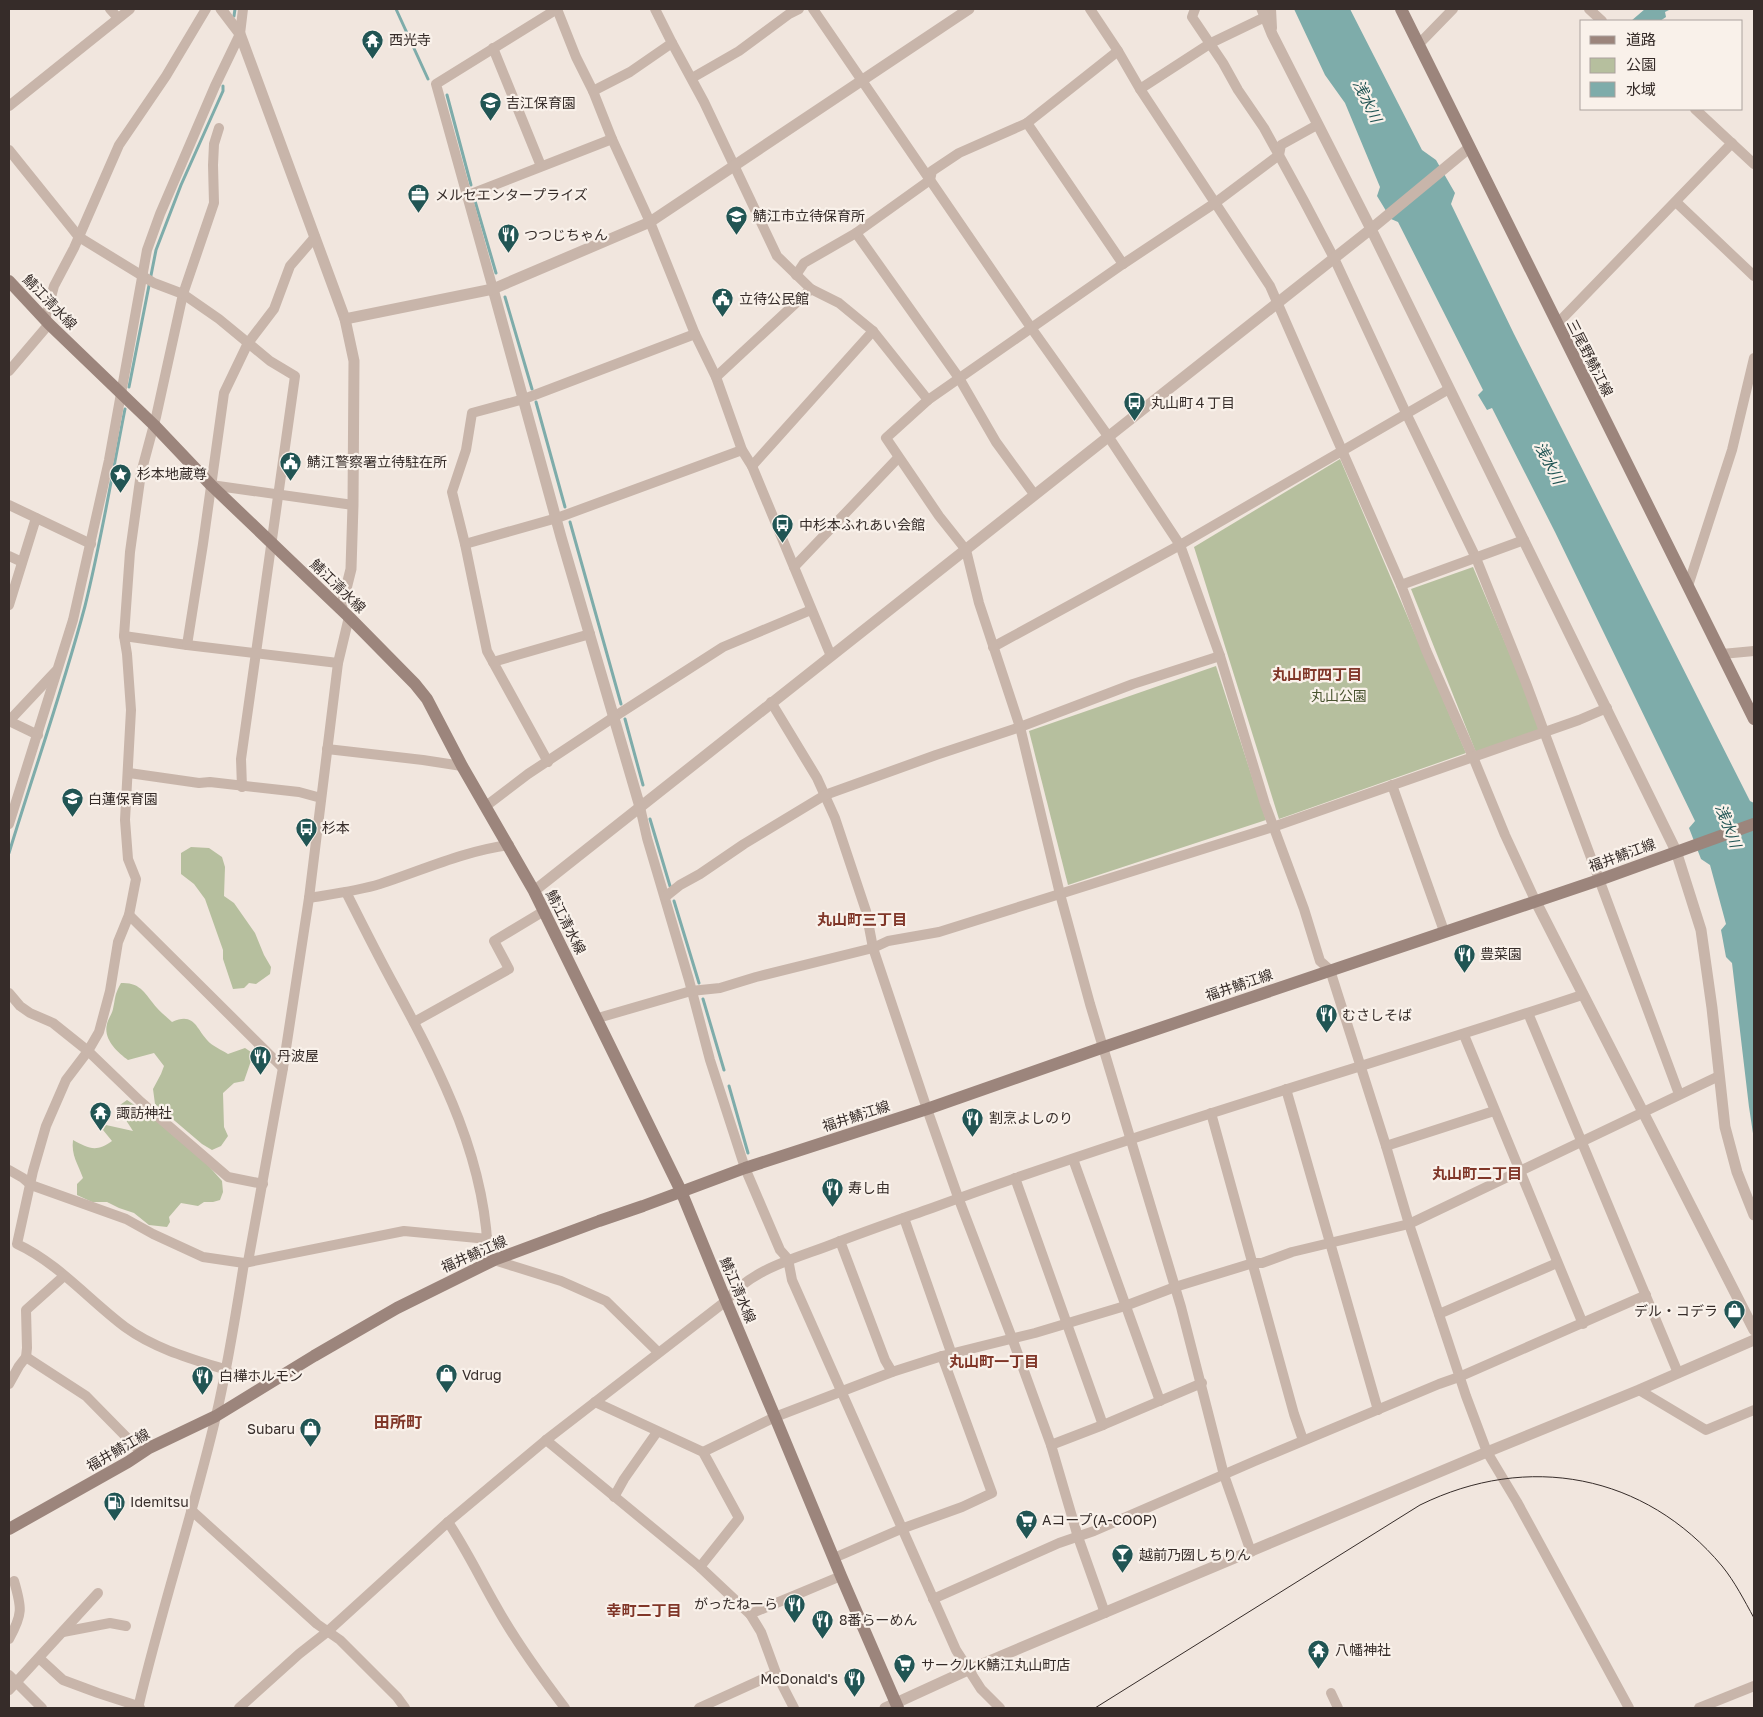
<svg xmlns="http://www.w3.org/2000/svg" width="1763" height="1717" viewBox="0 0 1763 1717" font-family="'Golos Text','Noto Sans JP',sans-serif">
<rect width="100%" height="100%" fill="#f1e6de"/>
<g fill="#b6bf9e">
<polygon points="1340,459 1466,753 1279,819 1194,547"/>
<polygon points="1473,567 1543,732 1477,755 1411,589"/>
<polygon points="1216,666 1266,820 1068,885 1029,731"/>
<polygon points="191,847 209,848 222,857 225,867 224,896 234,903 255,933 264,955 271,967 270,974 256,984 249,983 244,988 233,989 223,959 223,950 205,899 194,884 181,874 181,853"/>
<path d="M 121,983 C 141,982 145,994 157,1008 C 161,1013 167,1017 172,1022 C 194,1012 196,1028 207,1040 C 212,1046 222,1050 228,1054 L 245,1048 L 251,1052 L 252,1058 L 244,1081 L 234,1083 L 223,1093 L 224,1127 L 228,1136 L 221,1146 L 212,1150 L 202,1144 L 155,1104 L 153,1089 L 161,1074 L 164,1066 L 154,1053 L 128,1060 C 117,1052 103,1039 107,1024 C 108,1019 112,1014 113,1009 C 116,996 114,996 121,983 Z"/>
<path d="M 127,1100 L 160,1122 L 207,1164 L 222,1181 L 223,1192 L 220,1200 L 213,1202 L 204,1202 L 198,1206 L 181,1203 L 169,1217 L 170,1222 L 167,1227 L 149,1225 L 134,1213 L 119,1208 L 107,1202 L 92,1202 L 77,1195 L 77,1184 L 83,1178 C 78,1164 71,1155 73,1140 C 88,1148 96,1153 112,1141 L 103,1130 L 106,1125 L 133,1131 L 122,1114 L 120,1105 Z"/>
</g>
<g fill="#7eacaa">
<polygon points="1294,9 1350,9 1422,150 1436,160 1455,193 1451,204 1514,334 1750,801 1754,803 1754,1140 1749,1107 1732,963 1726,957 1721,930 1726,924 1710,865 1701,859 1689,828 1695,821 1555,532 1492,408 1487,410 1478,395 1483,390 1398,222 1391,219 1377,196 1380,187 1345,103 1325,75"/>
<polygon points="1645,9 1671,9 1665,12 1666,17 1660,21 1631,21"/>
</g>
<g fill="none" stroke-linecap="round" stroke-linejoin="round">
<g stroke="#7eacaa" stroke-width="3">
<polyline points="396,9 428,79"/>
<polyline points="234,16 235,9"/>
<polyline points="447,95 471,185"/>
<polyline points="475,201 496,273"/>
<polyline points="505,297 532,389"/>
<polyline points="129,387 156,250 181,185 223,91 223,86"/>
<polyline points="536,402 565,507"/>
<polyline points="570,522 621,704"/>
<polyline points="625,719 643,785"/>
<polyline points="650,819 670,886"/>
<path d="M 9,853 C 34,771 63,689 85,606 C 101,542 112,475 125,409"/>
<polyline points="674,901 699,983"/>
<polyline points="703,999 724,1070"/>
<polyline points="729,1086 748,1153"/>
</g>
<g stroke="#c8b5aa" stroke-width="10">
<polyline points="110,9 118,18"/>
<polyline points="557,9 576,57 593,91 612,139 650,222 695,334 716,377 742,450 752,466 831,656"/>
<polyline points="655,9 672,43"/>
<polyline points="813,9 1032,329 1108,436 1180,545 1220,656 1265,804 1304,909 1320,961 1330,970 1386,1146 1409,1224 1466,1396 1487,1452 1517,1502 1629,1708"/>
<polyline points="1090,9 1118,51 1140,89 1270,286 1401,585 1426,650 1473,757 1505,835 1535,900"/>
<polyline points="1195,9 1192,17 1223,63 1238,90 1264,128 1304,201 1334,258 1406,413 1476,558 1526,683 1679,1094"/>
<polyline points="1271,9 1272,28"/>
<polyline points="1589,9 1602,21"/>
<polyline points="1418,45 1453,9"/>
<polyline points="493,48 541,166"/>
<polyline points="692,78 739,51 789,14 799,9"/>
<polyline points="1140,89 1211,43 1265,17"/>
<polyline points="593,91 630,72 672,43 704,102 777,256 811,289 839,303 873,331 928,400"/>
<polyline points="9,106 130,9"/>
<polyline points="1695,109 1754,164"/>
<polyline points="1027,123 1123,264"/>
<path d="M 219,128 L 214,144 L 213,165 L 214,203 L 183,294 L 156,417 L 141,473 L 130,552 L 124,636 L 127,654 L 131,710 L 125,820 L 128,859 L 136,879 L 129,915 L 118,942 L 110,991 L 99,1032 L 88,1051 L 66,1080 L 46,1126 L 33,1171 L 17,1244 C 58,1263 89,1300 125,1327 C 155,1349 192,1359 227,1370"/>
<polyline points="9,150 79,237 154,283 183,294 219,319 270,361 295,376 241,759 242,787"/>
<polyline points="466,196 612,139"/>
<polyline points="1676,202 1754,276"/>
<polyline points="856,233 959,378 996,442 1034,494"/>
<polyline points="796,275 804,263 856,233 930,180 932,171 959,153 1027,123 1118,51"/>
<polyline points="493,289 436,84 557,9"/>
<polyline points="45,320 54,286 74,248 119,145 166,76 206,9"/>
<polyline points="1557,324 1732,143"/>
<polyline points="9,371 49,324"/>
<polyline points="716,377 811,289"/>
<polyline points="752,466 873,331"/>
<polyline points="211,485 353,505"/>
<polyline points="9,505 91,544"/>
<polyline points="465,544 557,518 742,450"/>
<polyline points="9,556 22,562"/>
<polyline points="794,567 898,458"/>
<polyline points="1401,585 1524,540"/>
<polyline points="1688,586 1732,450 1754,358"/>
<polyline points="9,605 36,518"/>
<polyline points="124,636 187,645 338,663"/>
<polyline points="187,645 203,544 224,393 248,343 274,309 290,266 315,237"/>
<polyline points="993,647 1180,545 1449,389"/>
<polyline points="1722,654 1754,651"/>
<polyline points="493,662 590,634"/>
<polyline points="771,702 817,778 835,818 866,911 873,948 927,1109 958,1197 1012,1338 1051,1445 1078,1537 1105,1613"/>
<polyline points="9,721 56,671"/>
<polyline points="9,721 38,735"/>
<polyline points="327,749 423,760 462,766"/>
<polyline points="548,762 487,651 465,544 452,492 466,450 472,413 524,399 695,334"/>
<polyline points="129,773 199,783 210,782 299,792 321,798"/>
<polyline points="1392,785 1444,931"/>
<polyline points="486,806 528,774 614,717 723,647 811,610"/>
<polyline points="640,807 647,838 689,980 710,1060 745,1168 780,1250 788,1259 792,1280 956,1650 981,1689 1000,1708"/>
<polyline points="9,824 73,620 109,460 147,250 160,214 215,86 240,34 243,9"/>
<path d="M 346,892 C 362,924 378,956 395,987 C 441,1072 488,1163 488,1263"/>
<polyline points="665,897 680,885 700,874 744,844 825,795 936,755 1020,727 1133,684 1220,656"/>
<path d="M 309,898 C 333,894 357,891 380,884 C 423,870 464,851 509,845"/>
<polyline points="129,915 283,1068"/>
<polyline points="9,993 20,1006 30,1013 53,1023 88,1051 141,1102 228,1177 263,1184"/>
<polyline points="1528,1013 1678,1373"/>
<polyline points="598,1018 691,991 720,988 756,977 873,948 888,941 939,932 1273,827 1579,720 1607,708"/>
<polyline points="414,1022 509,969 494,941 544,911"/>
<polyline points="1464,1035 1583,1324"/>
<polyline points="1286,1089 1378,1410"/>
<polyline points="1211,1113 1294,1414 1303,1440"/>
<polyline points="1386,1146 1494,1111"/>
<polyline points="1073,1159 1160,1401"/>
<polyline points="9,1170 23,1178 31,1185 126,1219 153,1234 203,1257 244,1263 404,1231 488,1239"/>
<polyline points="1015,1178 1103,1425"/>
<polyline points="904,1218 952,1355"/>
<polyline points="840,1241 885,1360 892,1372"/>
<polyline points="494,1260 561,1281 606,1301 658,1352"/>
<polyline points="248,1262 283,1068 309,898 338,663 349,617"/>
<polyline points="1439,1314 1557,1263"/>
<polyline points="26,1357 86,1396 142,1453"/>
<polyline points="9,1384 19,1366 26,1357 27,1348 26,1310 64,1276"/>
<polyline points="1639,1390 1706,1430 1754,1410"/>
<polyline points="595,1402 703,1452 739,1518 700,1567"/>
<polyline points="546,1440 700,1567 750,1614 761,1632 776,1673 794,1708"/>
<polyline points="1051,1445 1103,1425 1202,1383"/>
<polyline points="703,1452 775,1417 892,1372 942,1356 1035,1333 1125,1306 1175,1287 1253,1263 1262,1263 1292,1252 1409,1224 1719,1076"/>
<polyline points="614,1497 624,1479 657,1432"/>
<polyline points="191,1510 317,1624 340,1640 397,1697 405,1708"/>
<path d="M 448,1522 C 466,1549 480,1578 496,1606 C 516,1642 540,1675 565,1708"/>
<polyline points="1251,1552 1224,1475 1181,1307 1090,1004 1060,894 1020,727 979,603 966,550 939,516 886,438 928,400 1123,264 1215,203 1279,155 1281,145 1317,125"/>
<polyline points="834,1558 901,1529 962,1507 992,1493 942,1356"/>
<polyline points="933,1599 1059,1543 1094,1531 1255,1461 1439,1384 1459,1377 1646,1295"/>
<polyline points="750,1614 841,1576"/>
<polyline points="63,1632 110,1623 126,1626"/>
<path d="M 9,1639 C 23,1614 22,1608 14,1581"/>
<polyline points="39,1658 63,1680 98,1693 138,1706 140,1708"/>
<polyline points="9,1675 42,1708"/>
<polyline points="9,1690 98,1593"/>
<polyline points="1331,1693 1338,1708"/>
<path d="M 138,1708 C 161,1610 193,1514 216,1416 C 228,1365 236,1314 244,1263"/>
<path d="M 239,1708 L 299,1654 L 327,1632 L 448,1522 L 546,1440 L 726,1301 C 753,1267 799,1258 838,1242 C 869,1230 901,1219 932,1208 C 1146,1129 1366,1067 1582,995"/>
<polyline points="699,1708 776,1673"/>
<polyline points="1699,1708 1754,1686"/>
</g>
<g stroke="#c8b5aa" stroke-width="11">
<polyline points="221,9 240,34 345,319 354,361 353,505 351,569 341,609"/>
<polyline points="1262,9 1272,34 1371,229 1676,851 1701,930 1712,1008 1725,1127 1737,1172 1754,1215"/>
<polyline points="493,289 561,537 640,807"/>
<polyline points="345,319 493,289 650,222 969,9"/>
<polyline points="534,891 1371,229 1469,148"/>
<polyline points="1535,900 1754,1330"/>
<polyline points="885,1708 968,1670 1487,1452 1639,1390 1754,1340"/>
</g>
<g stroke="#9c857c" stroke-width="12">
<polyline points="1401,9 1754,719"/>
<polyline points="9,281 49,324 154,425 211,485 349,617 415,684 427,699 462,766 534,891 681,1191 726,1301 775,1417 841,1576 898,1708"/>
<polyline points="9,1529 128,1462 149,1448 216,1416 314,1356 397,1308 494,1260 599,1221 643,1206 745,1168 927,1109 1104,1047 1599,880 1754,824"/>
</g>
<path stroke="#362c29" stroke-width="1" d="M 1095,1708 L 1420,1505 C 1528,1452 1645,1474 1722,1566 C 1735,1582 1744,1600 1754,1618"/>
</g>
<defs>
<symbol id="temple-pin" viewBox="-11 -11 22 30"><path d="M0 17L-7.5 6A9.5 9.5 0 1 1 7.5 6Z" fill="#215554" stroke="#f9f1ea"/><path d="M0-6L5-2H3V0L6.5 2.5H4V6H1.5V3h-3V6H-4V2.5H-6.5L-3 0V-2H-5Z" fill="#fff"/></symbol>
<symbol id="school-pin" viewBox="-11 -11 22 30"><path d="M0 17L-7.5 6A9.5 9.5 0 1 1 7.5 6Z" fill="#215554" stroke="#f9f1ea"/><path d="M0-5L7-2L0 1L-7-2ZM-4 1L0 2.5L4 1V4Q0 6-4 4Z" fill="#fff"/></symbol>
<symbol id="office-pin" viewBox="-11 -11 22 30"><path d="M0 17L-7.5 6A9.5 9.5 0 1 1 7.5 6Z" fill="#215554" stroke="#f9f1ea"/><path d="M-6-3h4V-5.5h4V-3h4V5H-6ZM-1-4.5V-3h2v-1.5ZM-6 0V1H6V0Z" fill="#fff"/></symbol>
<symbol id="restaurant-pin" viewBox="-11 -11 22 30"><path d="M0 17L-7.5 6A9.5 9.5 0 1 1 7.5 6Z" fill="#215554" stroke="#f9f1ea"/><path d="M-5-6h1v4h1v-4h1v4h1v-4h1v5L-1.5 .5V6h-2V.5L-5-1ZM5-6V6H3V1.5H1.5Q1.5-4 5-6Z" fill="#fff"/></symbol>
<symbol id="civic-pin" viewBox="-11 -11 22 30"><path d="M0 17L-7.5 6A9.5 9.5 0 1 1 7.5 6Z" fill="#215554" stroke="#f9f1ea"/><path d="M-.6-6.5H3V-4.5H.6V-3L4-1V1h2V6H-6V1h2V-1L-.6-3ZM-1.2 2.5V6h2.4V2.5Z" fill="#fff"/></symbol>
<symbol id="bus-pin" viewBox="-11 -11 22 30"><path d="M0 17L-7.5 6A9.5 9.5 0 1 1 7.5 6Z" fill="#215554" stroke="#f9f1ea"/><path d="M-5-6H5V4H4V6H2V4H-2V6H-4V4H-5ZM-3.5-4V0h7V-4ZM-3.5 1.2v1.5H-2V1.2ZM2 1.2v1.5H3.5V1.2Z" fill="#fff"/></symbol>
<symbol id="sight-pin" viewBox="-11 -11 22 30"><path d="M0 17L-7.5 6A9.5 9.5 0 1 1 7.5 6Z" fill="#215554" stroke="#f9f1ea"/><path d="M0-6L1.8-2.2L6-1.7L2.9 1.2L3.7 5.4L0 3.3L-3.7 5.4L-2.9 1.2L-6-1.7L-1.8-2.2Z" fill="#fff"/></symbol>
<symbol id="shop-pin" viewBox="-11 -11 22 30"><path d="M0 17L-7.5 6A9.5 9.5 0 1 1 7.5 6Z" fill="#215554" stroke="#f9f1ea"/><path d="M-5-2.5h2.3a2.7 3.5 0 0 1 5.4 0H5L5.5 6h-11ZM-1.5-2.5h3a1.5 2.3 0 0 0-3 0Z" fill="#fff"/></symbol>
<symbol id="fuel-pin" viewBox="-11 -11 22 30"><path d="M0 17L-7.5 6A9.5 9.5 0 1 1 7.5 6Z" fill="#215554" stroke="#f9f1ea"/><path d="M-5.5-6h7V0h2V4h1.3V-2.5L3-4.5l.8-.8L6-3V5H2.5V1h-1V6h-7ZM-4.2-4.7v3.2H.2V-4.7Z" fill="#fff"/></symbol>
<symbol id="supermarket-pin" viewBox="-11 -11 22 30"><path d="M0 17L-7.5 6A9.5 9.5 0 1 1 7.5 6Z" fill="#215554" stroke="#f9f1ea"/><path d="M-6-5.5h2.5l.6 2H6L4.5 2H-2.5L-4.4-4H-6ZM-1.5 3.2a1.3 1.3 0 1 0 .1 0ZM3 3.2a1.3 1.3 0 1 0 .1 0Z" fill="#fff"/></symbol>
<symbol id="bar-pin" viewBox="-11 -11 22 30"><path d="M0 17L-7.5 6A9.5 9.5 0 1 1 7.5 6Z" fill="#215554" stroke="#f9f1ea"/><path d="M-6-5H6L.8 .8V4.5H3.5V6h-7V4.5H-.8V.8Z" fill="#fff"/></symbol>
</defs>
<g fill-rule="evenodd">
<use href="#temple-pin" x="360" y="28" width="25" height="34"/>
<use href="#school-pin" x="478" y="90" width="25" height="34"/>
<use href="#office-pin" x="406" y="182" width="25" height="34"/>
<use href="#school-pin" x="724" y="204" width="25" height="34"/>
<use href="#restaurant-pin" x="496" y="222" width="25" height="34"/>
<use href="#civic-pin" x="710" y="286" width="25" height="34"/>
<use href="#bus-pin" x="1122" y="390" width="25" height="34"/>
<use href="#civic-pin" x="278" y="450" width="25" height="34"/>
<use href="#sight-pin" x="108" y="462" width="25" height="34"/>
<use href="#bus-pin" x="770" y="512" width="25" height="34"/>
<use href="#school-pin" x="60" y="786" width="25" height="34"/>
<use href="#bus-pin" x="294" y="816" width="25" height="34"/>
<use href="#restaurant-pin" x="1452" y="942" width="25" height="34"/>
<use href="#restaurant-pin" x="1314" y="1002" width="25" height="34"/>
<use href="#restaurant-pin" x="248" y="1044" width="25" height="34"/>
<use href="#temple-pin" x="88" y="1100" width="25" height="34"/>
<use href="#restaurant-pin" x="960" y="1106" width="25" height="34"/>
<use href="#restaurant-pin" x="820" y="1176" width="25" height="34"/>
<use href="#shop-pin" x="1722" y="1298" width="25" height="34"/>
<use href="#shop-pin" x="434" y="1362" width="25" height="34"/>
<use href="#restaurant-pin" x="190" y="1364" width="25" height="34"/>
<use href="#shop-pin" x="298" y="1416" width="25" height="34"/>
<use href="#fuel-pin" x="102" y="1490" width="25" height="34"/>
<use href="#supermarket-pin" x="1014" y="1508" width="25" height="34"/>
<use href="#bar-pin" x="1110" y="1542" width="25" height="34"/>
<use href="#restaurant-pin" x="782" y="1592" width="25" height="34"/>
<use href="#restaurant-pin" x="810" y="1608" width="25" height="34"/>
<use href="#temple-pin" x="1306" y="1638" width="25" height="34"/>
<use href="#supermarket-pin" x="892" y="1652" width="25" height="34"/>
<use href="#restaurant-pin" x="842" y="1666" width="25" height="34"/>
</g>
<g text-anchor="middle" stroke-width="4.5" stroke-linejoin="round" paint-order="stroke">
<g font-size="14" fill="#362c29" stroke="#f9f1ea" text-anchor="start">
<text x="389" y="45">西光寺</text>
<text x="506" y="108">吉江保育園</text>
<text x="435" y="200">メルセエンタープライズ</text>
<text x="753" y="221">鯖江市立待保育所</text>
<text x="524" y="240">つつじちゃん</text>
<text x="739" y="304">立待公民館</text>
<text x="1151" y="408">丸山町４丁目</text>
<text x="307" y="467">鯖江警察署立待駐在所</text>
<text x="137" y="479">杉本地蔵尊</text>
<text x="799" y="530">中杉本ふれあい会館</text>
<text x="88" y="804">白蓮保育園</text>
<text x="322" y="833">杉本</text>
<text x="1480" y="959">豊菜園</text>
<text x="1342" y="1020">むさしそば</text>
<text x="277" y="1061">丹波屋</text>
<text x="116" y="1118">諏訪神社</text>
<text x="989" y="1123">割烹よしのり</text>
<text x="848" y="1193">寿し由</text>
<text x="1718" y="1316" text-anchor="end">デル・コデラ</text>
<text x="462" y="1380">Vdrug</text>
<text x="219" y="1381">白樺ホルモン</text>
<text x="295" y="1434" text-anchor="end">Subaru</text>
<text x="130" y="1507">Idemitsu</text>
<text x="1042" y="1525">Aコープ(A-COOP)</text>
<text x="1139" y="1560">越前乃圀しちりん</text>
<text x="778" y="1609" text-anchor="end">がったねーら</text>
<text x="839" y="1625">8番らーめん</text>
<text x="1335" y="1655">八幡神社</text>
<text x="921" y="1670">サークルK鯖江丸山町店</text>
<text x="838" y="1684" text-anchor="end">McDonald's</text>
</g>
<g font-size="14" fill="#362c29" stroke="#f9f1ea">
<text transform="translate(50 302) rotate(46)" y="5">鯖江清水線</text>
<text transform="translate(1590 358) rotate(63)" y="5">三尾野鯖江線</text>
<text transform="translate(338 586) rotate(44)" y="5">鯖江清水線</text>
<text transform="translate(1622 855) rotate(-20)" y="5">福井鯖江線</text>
<text transform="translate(566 922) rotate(63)" y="5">鯖江清水線</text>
<text transform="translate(1239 985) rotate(-19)" y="5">福井鯖江線</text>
<text transform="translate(856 1116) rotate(-18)" y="5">福井鯖江線</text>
<text transform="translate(474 1254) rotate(-24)" y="5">福井鯖江線</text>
<text transform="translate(738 1290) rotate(67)" y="5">鯖江清水線</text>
<text transform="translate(118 1450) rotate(-30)" y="5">福井鯖江線</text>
</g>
<g font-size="14" fill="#48532f" stroke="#f9f1ea">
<text x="1339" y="701">丸山公園</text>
</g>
<g font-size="15" font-style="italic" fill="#215554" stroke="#f9f1ea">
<text transform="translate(1367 101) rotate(64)" y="5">浅水川</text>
<text transform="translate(1549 463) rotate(63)" y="5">浅水川</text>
<text transform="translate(1728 826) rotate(69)" y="5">浅水川</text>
</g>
<g font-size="15" font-weight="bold" fill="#803628" stroke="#f9f1ea">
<text x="1317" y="680">丸山町四丁目</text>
<text x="862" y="925">丸山町三丁目</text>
<text x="1477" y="1179">丸山町二丁目</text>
<text x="994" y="1367">丸山町一丁目</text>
<text x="644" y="1616">幸町二丁目</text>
</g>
<g font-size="16" font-weight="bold" fill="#803628" stroke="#f9f1ea">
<text x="398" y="1428">田所町</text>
</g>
</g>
<rect width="1763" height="1717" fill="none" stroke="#362c29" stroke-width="20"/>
<rect x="1580" y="20" width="162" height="90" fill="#f9f1ea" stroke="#aba29d"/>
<rect x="1590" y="36" width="25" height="8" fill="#9c857c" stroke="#aba29d"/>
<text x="1626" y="45" font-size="15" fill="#362c29">道路</text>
<rect x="1590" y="58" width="25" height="15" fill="#b6bf9e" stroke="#aba29d"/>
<text x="1626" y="70" font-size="15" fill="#362c29">公園</text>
<rect x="1590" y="82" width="25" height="15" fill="#7eacaa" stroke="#aba29d"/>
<text x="1626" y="95" font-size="15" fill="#362c29">水域</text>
</svg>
